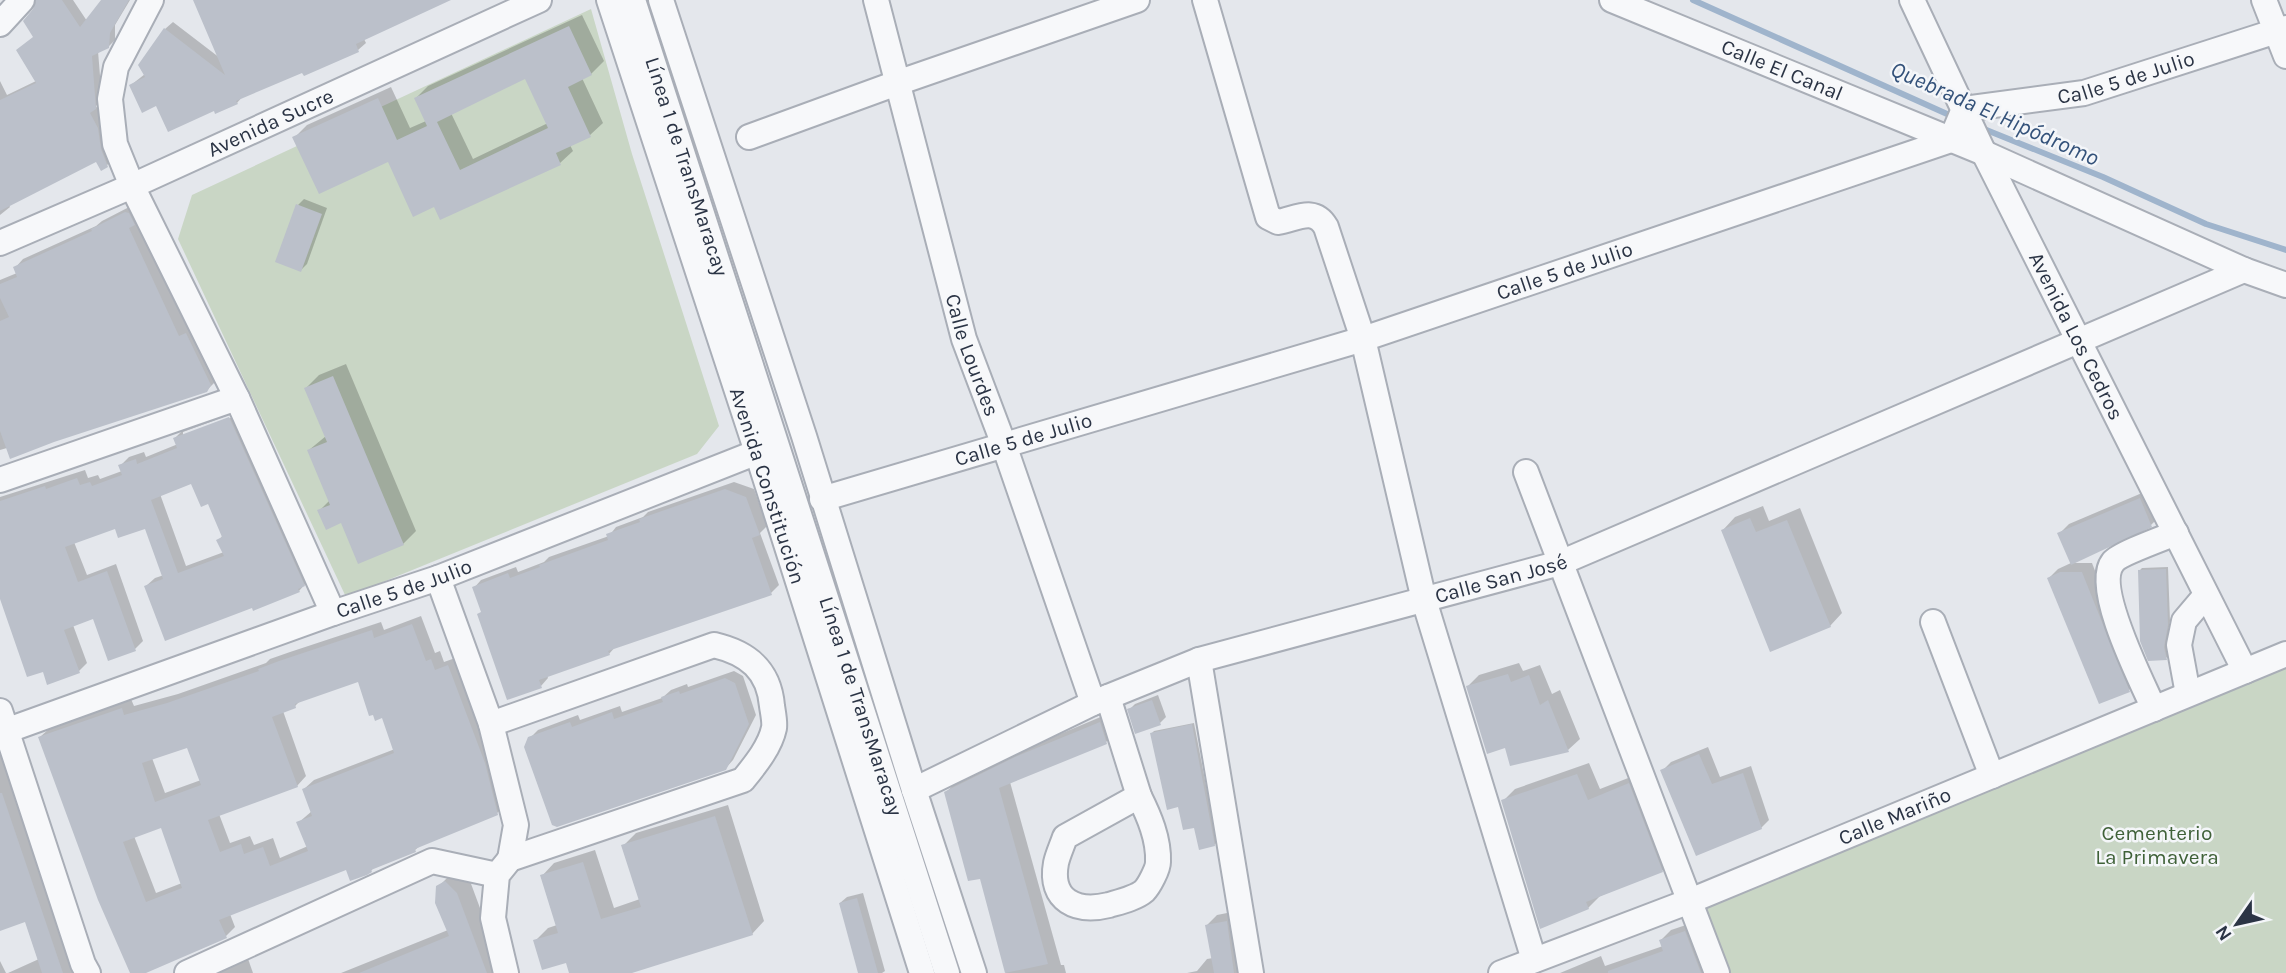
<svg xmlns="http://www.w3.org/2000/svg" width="2286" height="973" viewBox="0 0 2286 973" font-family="Karla,sans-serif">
<rect width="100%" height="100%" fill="#e4e7ec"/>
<g fill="#c9d6c5">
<polygon points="591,9 632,154 719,426 697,454 346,597 178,239 192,195"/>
<polygon points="2286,654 2286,973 1718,973 1690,901"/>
</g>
<g fill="#0003" fill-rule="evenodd">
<polygon points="37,0 73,0 87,21 103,0 130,0 115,25 115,40 108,47 98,51 102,100 96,106 104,121 114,159 107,165 97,159 9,205 10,207 0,215 0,81 7,95 36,81 34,36"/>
<polygon points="221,0 446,0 364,39 366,43 358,50 243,96 237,103 214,109 157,104 131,85 145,74 165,29 173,22 220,58"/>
<path d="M 582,15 L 604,61 L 591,74 L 582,78 L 603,123 L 590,135 L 570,145 L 573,151 L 560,163 L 435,205 L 389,160 L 295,137 L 307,125 L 391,87 L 410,128 L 426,121 L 416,98 L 428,86 ZM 525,77 L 548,123 L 473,159 L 451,113 Z"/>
<polygon points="304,199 327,208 307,264 301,270 298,205"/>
<polygon points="135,204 138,220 188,329 195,326 218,376 215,382 206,391 0,450 0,280 17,273 15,268 23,259 96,226 102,221"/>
<polygon points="346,364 416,531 403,544 319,511 330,500 309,450 326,436 306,388 319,375"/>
<path d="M 237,409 L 307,582 L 299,591 L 253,606 L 146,586 L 155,578 L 164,575 L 146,526 L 116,527 L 74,542 L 87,575 L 116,564 L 143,641 L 135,649 L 94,617 L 73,625 L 87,663 L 79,671 L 44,670 L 0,595 L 0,497 L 85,470 L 88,478 L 98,475 L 100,479 L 122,471 L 120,466 L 129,457 L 144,452 L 146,457 L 178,444 L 175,438 L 183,430 ZM 237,412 L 238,415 L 183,436 L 183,432 ZM 192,482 L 209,502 L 223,535 L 219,540 L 224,552 L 186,566 L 160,494 Z"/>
<polygon points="734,482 754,489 767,526 760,533 779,585 771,593 616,646 609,654 547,675 548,678 541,686 482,611 474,588 481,580 516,567 518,572 544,562 549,557 609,536 616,527 643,517 648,512"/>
<polygon points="2149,490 2160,516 2151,525 2059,534 2069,524"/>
<polygon points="1763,506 1769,521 1800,508 1842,613 1830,626 1723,530 1735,517"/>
<polygon points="2071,563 2092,563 2138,681 2129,690 2049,578 2058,569"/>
<polygon points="2168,567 2170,621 2166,644 2168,656 2166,658 2139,571 2142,568"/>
<path d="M 421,616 L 435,653 L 440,651 L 444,662 L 458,657 L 507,803 L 497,813 L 421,845 L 415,850 L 374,867 L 371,871 L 347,868 L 230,914 L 235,927 L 226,936 L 141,973 L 132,973 L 40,737 L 50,728 L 131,699 L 134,706 L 178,694 L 266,663 L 270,659 L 290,652 L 381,622 L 384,630 ZM 359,680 L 383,716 L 395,749 L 314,780 L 304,789 L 312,811 L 298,823 L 308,846 L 280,858 L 273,838 L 254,845 L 250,836 L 230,843 L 219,814 L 297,786 L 306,776 L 283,711 L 295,706 L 301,700 ZM 188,746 L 201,780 L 165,793 L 152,758 ZM 162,826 L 182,883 L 156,893 L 134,836 Z"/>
<polygon points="1519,663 1523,671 1540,665 1552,694 1560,690 1580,739 1568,750 1468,686 1479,675"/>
<polygon points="734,671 743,676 756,715 733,760 725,769 530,738 538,730 578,715 580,720 620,706 622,712 662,698 671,690 687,684 688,687"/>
<polygon points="1158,695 1166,717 1160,723 1129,710 1135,704"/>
<polygon points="1110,713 1116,732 1106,742 1010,782 1061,965 1064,965 1066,973 1006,973 982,877 946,792 957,782 1027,748"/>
<polygon points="1194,723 1217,842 1214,845 1179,805 1152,733 1154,731"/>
<polygon points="0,743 79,973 8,973 39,959 26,920 0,929"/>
<polygon points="1708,747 1720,777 1751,766 1769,820 1761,828 1662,771 1671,762"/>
<polygon points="1589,763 1600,789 1641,773 1673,859 1662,871 1600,896 1588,908 1503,801 1515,789"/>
<polygon points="728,805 764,921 752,934 628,973 571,973 567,961 535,941 548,928 557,925 542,876 554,863 595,850 614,908 640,899 623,846 636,833"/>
<polygon points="451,874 470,881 504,973 341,973 448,930 438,887"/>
<polygon points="863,893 885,971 882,973 860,973 840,903 847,897"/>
<polygon points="1237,911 1246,973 1187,973 1197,971 1207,959 1213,958 1207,925 1217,915"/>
<polygon points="1695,922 1714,973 1560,973 1601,956 1605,966 1663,946 1661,940 1671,930"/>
<polygon points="247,956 253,973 209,973"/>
<polygon points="0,961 6,973 0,973"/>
</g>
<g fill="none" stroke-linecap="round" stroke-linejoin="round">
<g stroke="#9fb4cc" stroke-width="6">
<polyline points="1693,0 1956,118"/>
<polyline points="1979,127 2103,177 2206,224 2286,250"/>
</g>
</g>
<g fill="#bbc0ca" fill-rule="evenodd">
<polygon points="36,0 62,0 80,27 101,0 129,0 110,33 109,48 92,56 96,109 90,113 98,128 101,149 108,167 101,171 96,162 0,211 0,100 36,83 16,50 33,37 23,21 33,9"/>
<polygon points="193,0 451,0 356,44 359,52 304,76 302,73 236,101 238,104 215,114 214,111 168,132 156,106 142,113 129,85 145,77 138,65 164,28 225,75"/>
<path d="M 569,26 L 592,75 L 568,87 L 591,137 L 556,153 L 561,165 L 440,220 L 434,207 L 413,217 L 388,162 L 319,194 L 292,137 L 378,98 L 397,140 L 427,126 L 414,98 ZM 525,79 L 548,128 L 460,170 L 437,122 Z"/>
<polygon points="296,204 322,214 301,272 275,262"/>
<polygon points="125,212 129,213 135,225 129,228 179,336 186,333 211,385 207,392 54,442 10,459 0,431 0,321 9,317 0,298 0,284 17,277 13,267 92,231 91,229"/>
<polygon points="333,376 404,545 358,564 341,523 326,530 317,510 330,505 307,450 327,442 304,388"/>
<path d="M 229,417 L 305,586 L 298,589 L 300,592 L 253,611 L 252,608 L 165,641 L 144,586 L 163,579 L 145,529 L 118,538 L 115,529 L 65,547 L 78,582 L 107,571 L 136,651 L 108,661 L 93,619 L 64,630 L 80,673 L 47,685 L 43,672 L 27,677 L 0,599 L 0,501 L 45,486 L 46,489 L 77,478 L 80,485 L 90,482 L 92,486 L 122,475 L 118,465 L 136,459 L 137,464 L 177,448 L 173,438 ZM 191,484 L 201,507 L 208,504 L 222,537 L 216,540 L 224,556 L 178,573 L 151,500 Z"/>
<polygon points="725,489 746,497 760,535 752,538 772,595 608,651 610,655 539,680 542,688 507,700 477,614 481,612 472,587 508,573 510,578 540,567 539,565 608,540 606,534 640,522 639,519"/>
<polygon points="2140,498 2152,527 2071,565 2057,533"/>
<polygon points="1750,518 1756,532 1787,520 1831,627 1770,652 1721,530"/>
<polygon points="2166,569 2168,625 2164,647 2167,660 2148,661 2140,641 2138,570"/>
<polygon points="2060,572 2082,572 2130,692 2099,704 2047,578"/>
<path d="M 412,624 L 426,661 L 431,659 L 435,670 L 448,665 L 485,763 L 498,815 L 415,849 L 416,852 L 371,870 L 372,872 L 367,875 L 350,881 L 346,870 L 219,920 L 227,938 L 146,973 L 130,973 L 98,900 L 38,737 L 122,708 L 124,715 L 167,703 L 259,671 L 258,669 L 279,661 L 372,630 L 374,638 ZM 358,682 L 369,716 L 373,715 L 375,721 L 382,718 L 394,753 L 302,789 L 312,816 L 296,822 L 308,851 L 270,866 L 263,847 L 244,854 L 241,844 L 220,852 L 208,820 L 298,787 L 272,717 L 296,708 L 295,704 ZM 187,748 L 201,785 L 155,802 L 142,763 ZM 161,828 L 182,888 L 146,902 L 123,842 Z"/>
<polygon points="1508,674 1511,682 1529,675 1540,705 1548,700 1569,752 1510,766 1505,748 1487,754 1466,686"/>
<polygon points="725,678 735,683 749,724 726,770 557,827 552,825 524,747 528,737 570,722 572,727 612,712 614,719 663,702 661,697 679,691 680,694"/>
<polygon points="1152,700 1161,725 1135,734 1127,709"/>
<polygon points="1100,722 1107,744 999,788 1048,964 1005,973 980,879 968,881 944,792 1015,757"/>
<polygon points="1192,724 1215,846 1199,850 1194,828 1183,830 1178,807 1167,810 1150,733"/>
<polygon points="1699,754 1712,784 1743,773 1762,829 1696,856 1660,770"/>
<polygon points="1577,774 1588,800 1629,783 1663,872 1586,902 1589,909 1540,929 1501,800"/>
<polygon points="0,793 2,793 63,973 42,973 25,922 0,931"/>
<polygon points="715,816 753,935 632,973 569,973 566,963 542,970 533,940 558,933 540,875 583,862 601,919 641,907 621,845"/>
<polygon points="445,881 457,893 487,973 359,973 449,936 435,903 436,886"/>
<polygon points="857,898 878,973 858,973 839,903"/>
<polygon points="1227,921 1234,973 1214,973 1205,925"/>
<polygon points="1685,931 1701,973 1608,973 1608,971 1663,951 1659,940"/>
</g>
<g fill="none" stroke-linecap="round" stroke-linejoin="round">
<defs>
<g id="minor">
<polyline points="151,0 116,67 110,99 115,144 132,186 237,398 333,613"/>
<path id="s1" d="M 609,0 L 757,452 L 922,973"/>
<path id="s2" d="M 633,0 L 947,973"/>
<polyline points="661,0 804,436 914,790 974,973"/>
<path id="s3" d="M 876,0 L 964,339 L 1004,445 L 1093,703"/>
<path d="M 1205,0 L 1268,217 L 1278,222 C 1296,219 1314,206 1326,227 L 1363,339 L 1424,600 L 1534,960"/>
<path id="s4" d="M 1612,0 L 1984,153 L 2244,270 L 2286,285"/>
<path id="s5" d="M 1912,0 L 1984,153 L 2245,671"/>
<polyline points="2264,0 2286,56"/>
<polyline points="0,24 22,0"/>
<polyline points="749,137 897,83 1137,0"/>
<path id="s6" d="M 0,243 L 132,186 L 539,0"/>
<polyline points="1526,472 1717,973"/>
<polyline points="0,480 237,398"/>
<path id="s7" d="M 822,499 L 1363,339 L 1951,140 L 1964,109 L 2084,93 L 2286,28"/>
<polyline points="438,578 491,724 516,825 510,859"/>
<polyline points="1933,622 1992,776"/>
<polyline points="1199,660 1251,973"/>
<polyline points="2188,694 2179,645 2184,621 2206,595"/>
<polyline points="1108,697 1139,796"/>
<path d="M 2154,709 C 2142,682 2093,587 2113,562 C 2119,554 2164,538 2176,533"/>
<polyline points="0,711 83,964 88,973"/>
<path d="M 491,724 L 714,645 C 748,653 769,670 772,706 C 773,713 775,722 774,728 C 770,747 755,765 743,780 L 510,859 L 497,875 L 493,918 L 506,973"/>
<path id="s8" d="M 0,733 L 333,613 L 438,578 L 770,447"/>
<path id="s9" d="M 914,790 L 1093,703 L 1199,660 L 1560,563 L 2244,270"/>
<path d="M 1139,796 C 1149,816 1159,839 1158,862 C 1158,869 1149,886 1144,891 C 1136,898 1119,902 1109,905 C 1077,913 1049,901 1056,863 C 1058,854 1062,846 1065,837 Z"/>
<polyline points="187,973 432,861 497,875"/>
<path id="s10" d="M 1501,973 L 1690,901 L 2286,654"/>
</g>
</defs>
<use href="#minor" stroke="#a9aeb7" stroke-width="28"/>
<use href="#minor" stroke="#f7f8fa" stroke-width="24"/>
</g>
<g text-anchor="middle" stroke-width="5" stroke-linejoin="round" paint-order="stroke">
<g font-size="21" fill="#2b3445" stroke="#f4f6f9">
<text dy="7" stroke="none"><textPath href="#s4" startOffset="184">Calle El Canal</textPath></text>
<text dy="7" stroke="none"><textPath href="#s7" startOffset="1384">Calle 5 de Julio</textPath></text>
<text dy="7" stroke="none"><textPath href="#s6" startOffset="296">Avenida Sucre</textPath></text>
<text dy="7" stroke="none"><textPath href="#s2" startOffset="175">Línea 1 de TransMaracay</textPath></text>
<text dy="7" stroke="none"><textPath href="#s7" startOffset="777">Calle 5 de Julio</textPath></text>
<text dy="7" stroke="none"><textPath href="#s5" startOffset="374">Avenida Los Cedros</textPath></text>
<text dy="7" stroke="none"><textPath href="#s3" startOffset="368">Calle Lourdes</textPath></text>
<text dy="7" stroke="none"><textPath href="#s7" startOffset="210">Calle 5 de Julio</textPath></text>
<text dy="7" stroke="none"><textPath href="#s1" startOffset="511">Avenida Constitución</textPath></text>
<text dy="7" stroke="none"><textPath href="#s9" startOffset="626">Calle San José</textPath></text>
<text dy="7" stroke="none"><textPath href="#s8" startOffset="429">Calle 5 de Julio</textPath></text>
<text dy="7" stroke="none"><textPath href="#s2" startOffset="742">Línea 1 de TransMaracay</textPath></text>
<text dy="7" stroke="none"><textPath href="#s10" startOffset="424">Calle Mariño</textPath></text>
</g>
<g font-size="21" fill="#3f6138" stroke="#f4f6f9">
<text x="2157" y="840">Cementerio<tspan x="2157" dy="24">La Primavera</tspan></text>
</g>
<g font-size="23" font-style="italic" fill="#34527a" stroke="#f4f6f9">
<text transform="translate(1995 113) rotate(24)" y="8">Quebrada El Hipódromo</text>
</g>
</g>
<g transform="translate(2237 924) rotate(236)" stroke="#f4f6f9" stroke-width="5" paint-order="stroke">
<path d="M0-5L12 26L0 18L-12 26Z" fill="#2b3445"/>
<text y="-10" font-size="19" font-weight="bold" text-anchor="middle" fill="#2b3445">N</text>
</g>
</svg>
